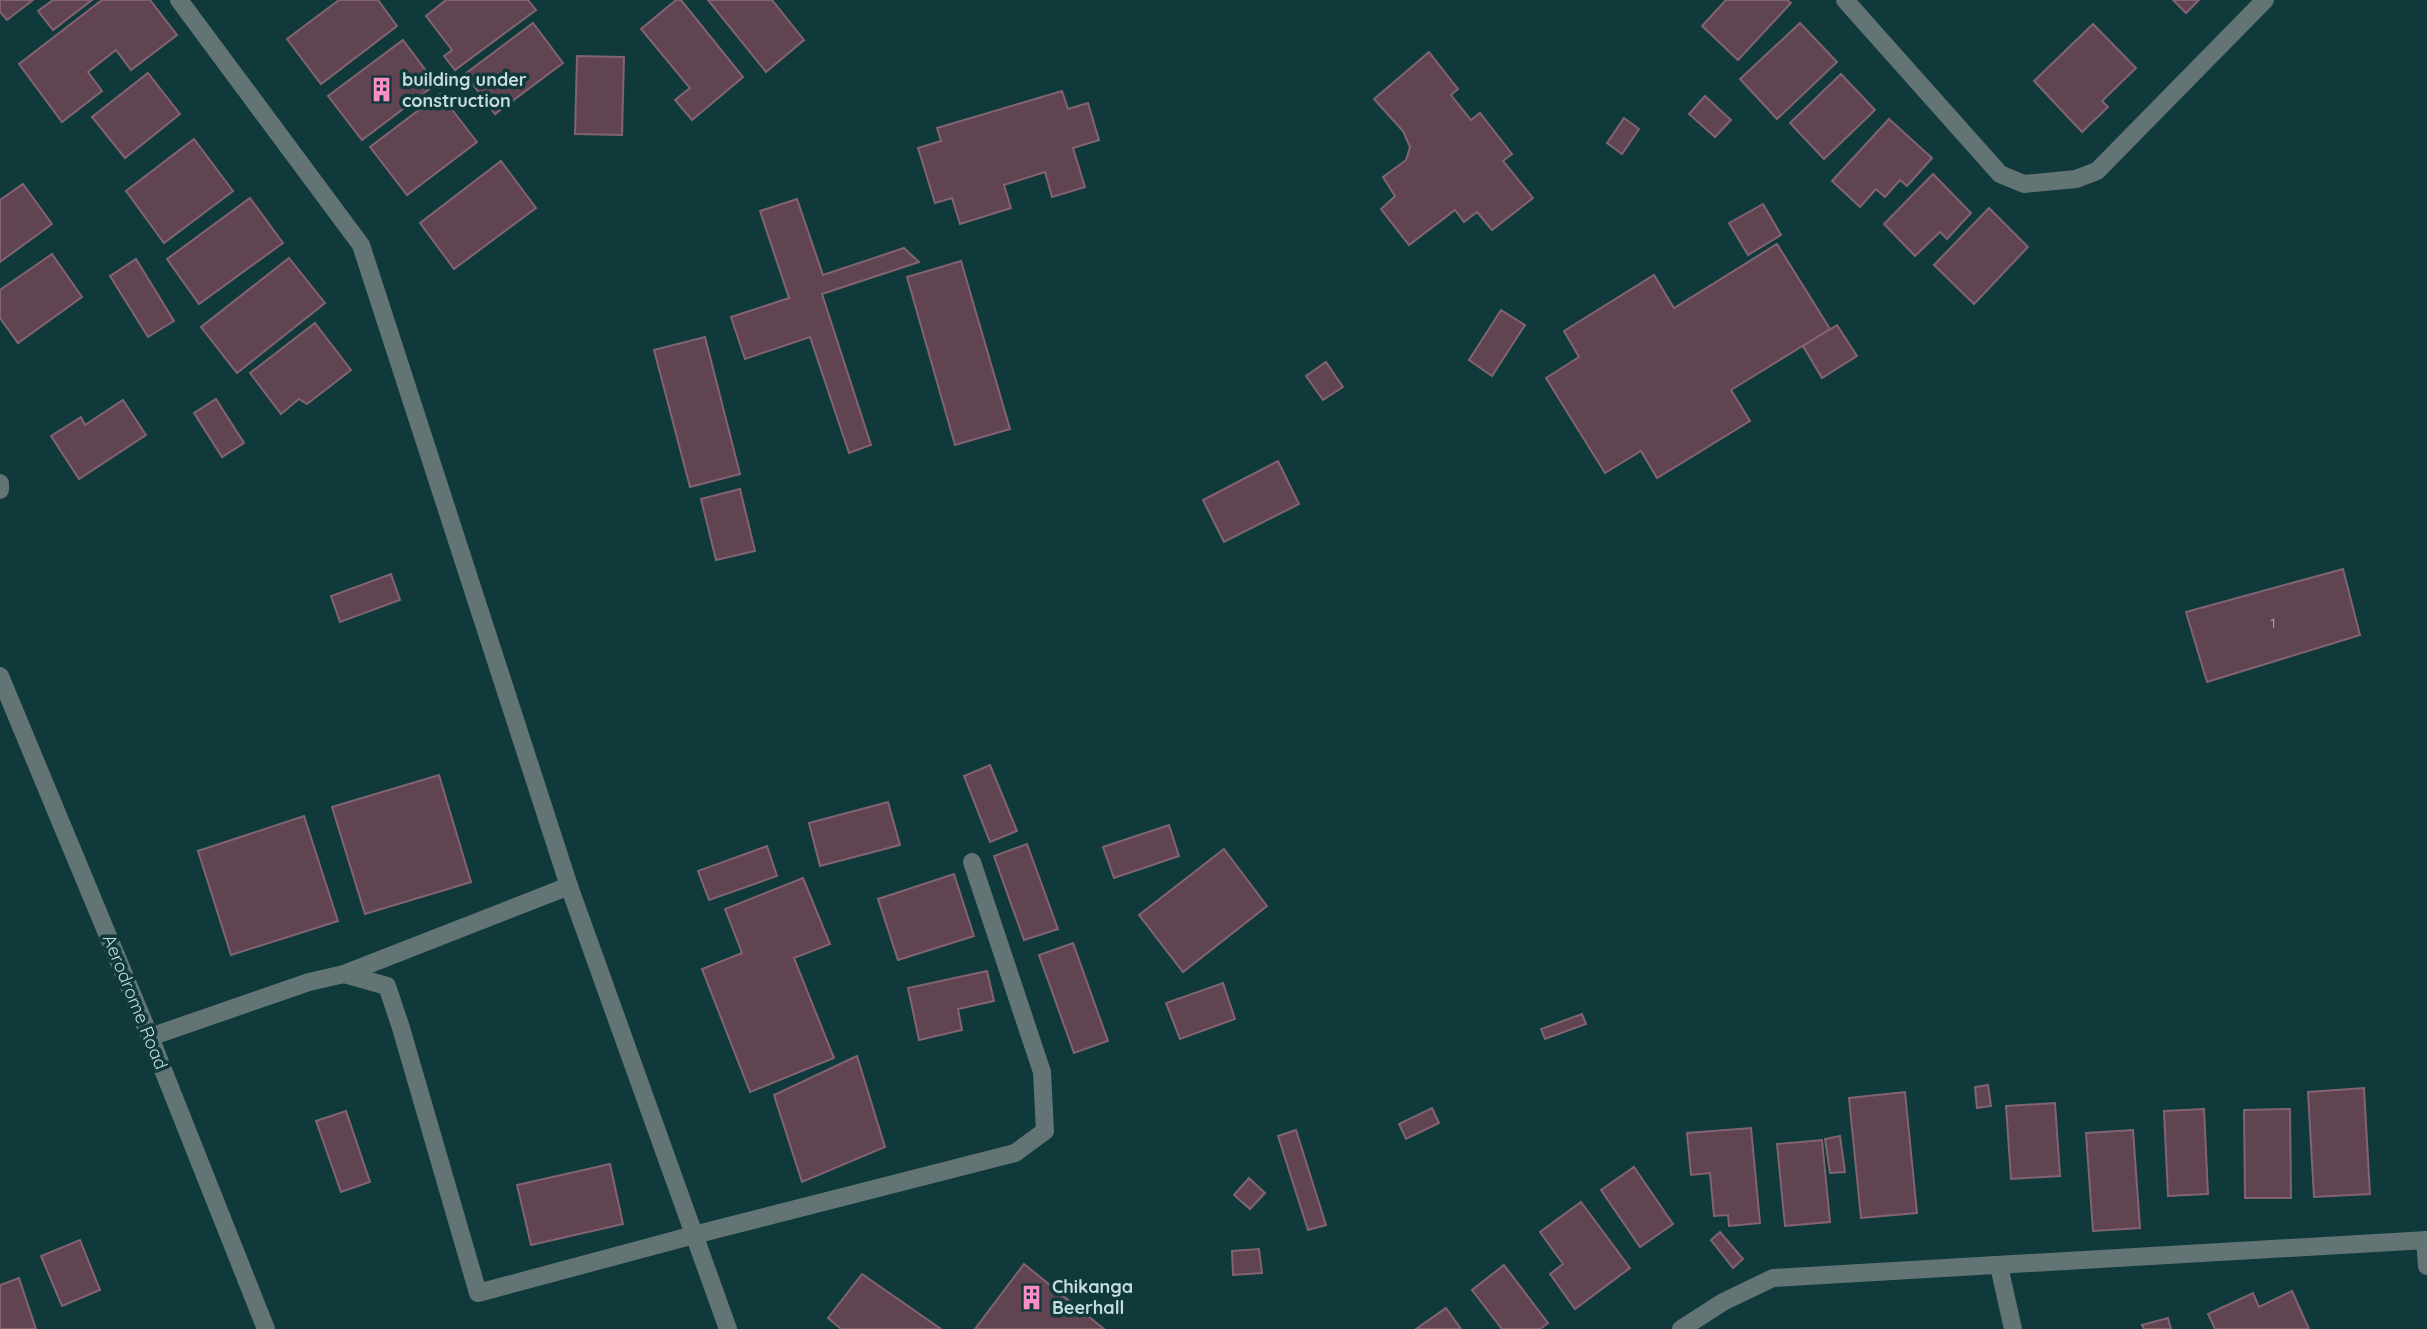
<svg xmlns="http://www.w3.org/2000/svg" width="2427" height="1329" viewBox="0 0 2427 1329" font-family="Quicksand,sans-serif">
<rect width="100%" height="100%" fill="#0f393b"/>
<g fill="#614452" stroke="#826371" stroke-width="2">
<polygon points="0,0 33,0 7,20 0,12"/>
<polygon points="53,0 92,0 53,30 38,11"/>
<polygon points="102,0 150,0 177,35 131,70 116,50 88,72 102,91 62,122 19,64"/>
<polygon points="339,0 378,0 397,26 321,84 287,39"/>
<polygon points="446,0 528,0 536,10 455,70 444,56 452,50 426,16"/>
<polygon points="676,0 681,0 743,77 692,120 675,100 690,88 641,29"/>
<polygon points="708,0 772,0 804,40 766,72"/>
<polygon points="1726,0 1787,0 1791,3 1738,60 1702,26"/>
<polygon points="2173,0 2199,0 2186,13"/>
<polygon points="533,23 563,63 495,114 465,74"/>
<polygon points="1800,23 1837,62 1777,119 1740,79"/>
<polygon points="2093,24 2136,68 2102,101 2108,107 2082,132 2034,81"/>
<polygon points="403,40 436,84 362,140 328,96"/>
<polygon points="1429,52 1458,89 1451,95 1471,120 1480,113 1512,154 1503,161 1533,198 1492,230 1477,212 1464,222 1455,210 1409,245 1381,209 1395,196 1383,177 1406,160 1410,147 1403,131 1374,99"/>
<polygon points="577,56 624,57 622,135 575,134"/>
<polygon points="148,73 180,114 125,158 92,117"/>
<polygon points="1841,74 1875,110 1824,159 1790,123"/>
<polygon points="1062,91 1068,109 1088,103 1099,140 1073,148 1085,187 1052,197 1045,172 1004,185 1011,208 960,224 952,198 935,203 918,148 941,141 937,128"/>
<polygon points="440,94 477,142 407,195 370,147"/>
<polygon points="1705,96 1731,120 1715,137 1689,114"/>
<polygon points="1624,118 1639,129 1622,154 1607,143"/>
<polygon points="1889,119 1932,158 1907,186 1900,180 1885,197 1876,189 1860,207 1832,181"/>
<polygon points="194,139 233,191 164,243 126,191"/>
<polygon points="501,161 536,208 454,269 420,223"/>
<polygon points="1933,174 1971,213 1947,239 1940,232 1915,256 1884,224"/>
<polygon points="23,184 52,224 0,262 0,200"/>
<polygon points="250,198 283,243 199,304 167,259"/>
<polygon points="797,199 823,275 904,248 919,262 822,294 871,445 849,453 810,337 745,359 731,317 789,298 760,211"/>
<polygon points="1763,204 1781,235 1748,255 1729,223"/>
<polygon points="1989,208 2028,247 1974,304 1934,265"/>
<polygon points="1777,244 1830,329 1731,390 1750,421 1657,478 1641,451 1605,473 1546,378 1579,357 1564,331 1654,275 1674,308"/>
<polygon points="52,254 82,297 18,343 0,318 0,290"/>
<polygon points="289,258 325,303 237,373 201,327"/>
<polygon points="136,259 174,321 148,337 110,276"/>
<polygon points="961,261 1010,429 955,445 907,277"/>
<polygon points="1501,310 1525,325 1492,376 1469,360"/>
<polygon points="315,323 351,370 307,404 299,399 281,414 250,373"/>
<polygon points="1837,325 1857,356 1822,378 1803,346"/>
<polygon points="705,337 740,474 690,487 654,350"/>
<polygon points="1326,362 1343,387 1323,400 1306,376"/>
<polygon points="216,399 244,443 222,457 194,413"/>
<polygon points="123,400 146,435 79,479 51,436 81,417 85,425"/>
<polygon points="1278,461 1299,504 1224,542 1203,500"/>
<polygon points="740,489 755,551 716,560 701,499"/>
<polygon points="2343,569 2360,635 2207,682 2186,612"/>
<polygon points="391,574 400,600 340,622 331,596"/>
<polygon points="990,765 1017,831 990,842 964,776"/>
<polygon points="439,775 471,882 365,914 332,807"/>
<polygon points="888,802 900,845 820,866 809,823"/>
<polygon points="304,816 338,921 231,955 198,851"/>
<polygon points="1169,825 1179,856 1114,878 1103,847"/>
<polygon points="1027,844 1058,929 1024,940 994,856"/>
<polygon points="767,846 777,876 709,900 698,871"/>
<polygon points="1224,849 1267,906 1183,972 1139,915"/>
<polygon points="954,874 974,936 898,960 878,899"/>
<polygon points="803,878 830,944 794,958 834,1058 750,1092 702,969 742,953 725,909"/>
<polygon points="1073,943 1108,1041 1074,1053 1039,955"/>
<polygon points="987,971 994,1001 958,1009 962,1030 919,1040 908,988"/>
<polygon points="1223,983 1235,1019 1180,1039 1166,1003"/>
<polygon points="1582,1014 1586,1024 1545,1039 1541,1029"/>
<polygon points="857,1056 885,1147 802,1182 774,1095"/>
<polygon points="1988,1085 1991,1106 1977,1108 1975,1087"/>
<polygon points="2364,1088 2370,1194 2314,1197 2308,1092"/>
<polygon points="1905,1092 1917,1213 1861,1218 1849,1098"/>
<polygon points="2055,1103 2060,1176 2011,1179 2006,1106"/>
<polygon points="1432,1108 1439,1123 1406,1139 1399,1124"/>
<polygon points="2204,1109 2208,1194 2168,1196 2164,1111"/>
<polygon points="2290,1109 2291,1198 2245,1198 2244,1110"/>
<polygon points="346,1111 370,1182 341,1192 316,1121"/>
<polygon points="1751,1128 1760,1223 1729,1226 1728,1215 1714,1216 1710,1173 1691,1175 1687,1133"/>
<polygon points="1296,1130 1326,1225 1308,1230 1278,1136"/>
<polygon points="2133,1130 2140,1228 2093,1231 2086,1133"/>
<polygon points="1840,1136 1845,1172 1830,1173 1825,1139"/>
<polygon points="1822,1140 1830,1222 1785,1226 1777,1144"/>
<polygon points="610,1164 623,1224 531,1245 517,1185"/>
<polygon points="1634,1167 1673,1224 1640,1247 1601,1190"/>
<polygon points="1249,1178 1265,1193 1250,1209 1234,1195"/>
<polygon points="1581,1202 1630,1268 1575,1309 1550,1274 1563,1264 1540,1232"/>
<polygon points="1720,1232 1743,1259 1733,1268 1711,1240"/>
<polygon points="80,1240 100,1290 62,1306 41,1256"/>
<polygon points="1259,1249 1262,1273 1233,1275 1232,1251"/>
<polygon points="1024,1264 1104,1329 975,1329"/>
<polygon points="1504,1265 1548,1323 1540,1329 1502,1329 1472,1290"/>
<polygon points="862,1274 941,1329 841,1329 828,1318"/>
<polygon points="19,1278 36,1329 0,1329 0,1285"/>
<polygon points="2292,1291 2309,1329 2215,1329 2208,1314 2253,1293 2259,1307"/>
<polygon points="1446,1308 1461,1329 1416,1329"/>
<polygon points="2168,1318 2171,1329 2144,1329 2142,1325"/>
</g>
<g fill="none" stroke-linecap="round" stroke-linejoin="round">
<g stroke="#637475" stroke-width="18">
<polyline points="179,0 361,245 569,886 728,1329"/>
<polyline points="1845,0 2000,174 2024,184 2076,179 2097,171 2265,0"/>
<polyline points="0,483 0,490"/>
<polyline points="0,676 150,1037 266,1329"/>
<polyline points="344,974 569,886"/>
<polyline points="150,1037 309,982 344,974 387,986 401,1028 478,1293 694,1235 1015,1153 1045,1131 1042,1072 972,862"/>
<polyline points="2425,1240 2427,1266"/>
<polyline points="1999,1266 2013,1329"/>
<polyline points="1681,1329 1723,1302 1773,1278 2427,1240"/>
</g>
</g>
<defs>
<symbol id="building-bare" viewBox="-9 -9 18 18"><path d="M-4-6H4V6H1V3H-1V6H-4ZM-2.5-4.3h1.7v1.8h-1.7ZM.8-4.3h1.7v1.8H.8ZM-2.5-1h1.7V.8h-1.7ZM.8-1h1.7V.8H.8Z" fill="#fa8fc6" stroke="#0f393b" stroke-width="2.5" paint-order="stroke"/></symbol>
</defs>
<g fill-rule="evenodd">
<use href="#building-bare" x="364" y="72" width="35" height="35"/>
<use href="#building-bare" x="1014" y="1280" width="35" height="35"/>
</g>
<g text-anchor="middle" stroke-width="7" stroke-linejoin="round" paint-order="stroke">
<g font-size="14" fill="#adb5ba">
<text x="2273" y="628">1</text>
</g>
<g font-size="18" font-weight="bold" fill="#c6dbdc" stroke="#0f393b" text-anchor="start">
<text x="402" y="86">building under<tspan x="402" dy="21">construction</tspan></text>
<text x="1052" y="1293">Chikanga<tspan x="1052" dy="21">Beerhall</tspan></text>
</g>
<g font-size="18" fill="#c6dbdc" stroke="#0f393b">
<text transform="translate(135 1002) rotate(68)" y="6">Aerodrome Road</text>
</g>
</g>
</svg>
